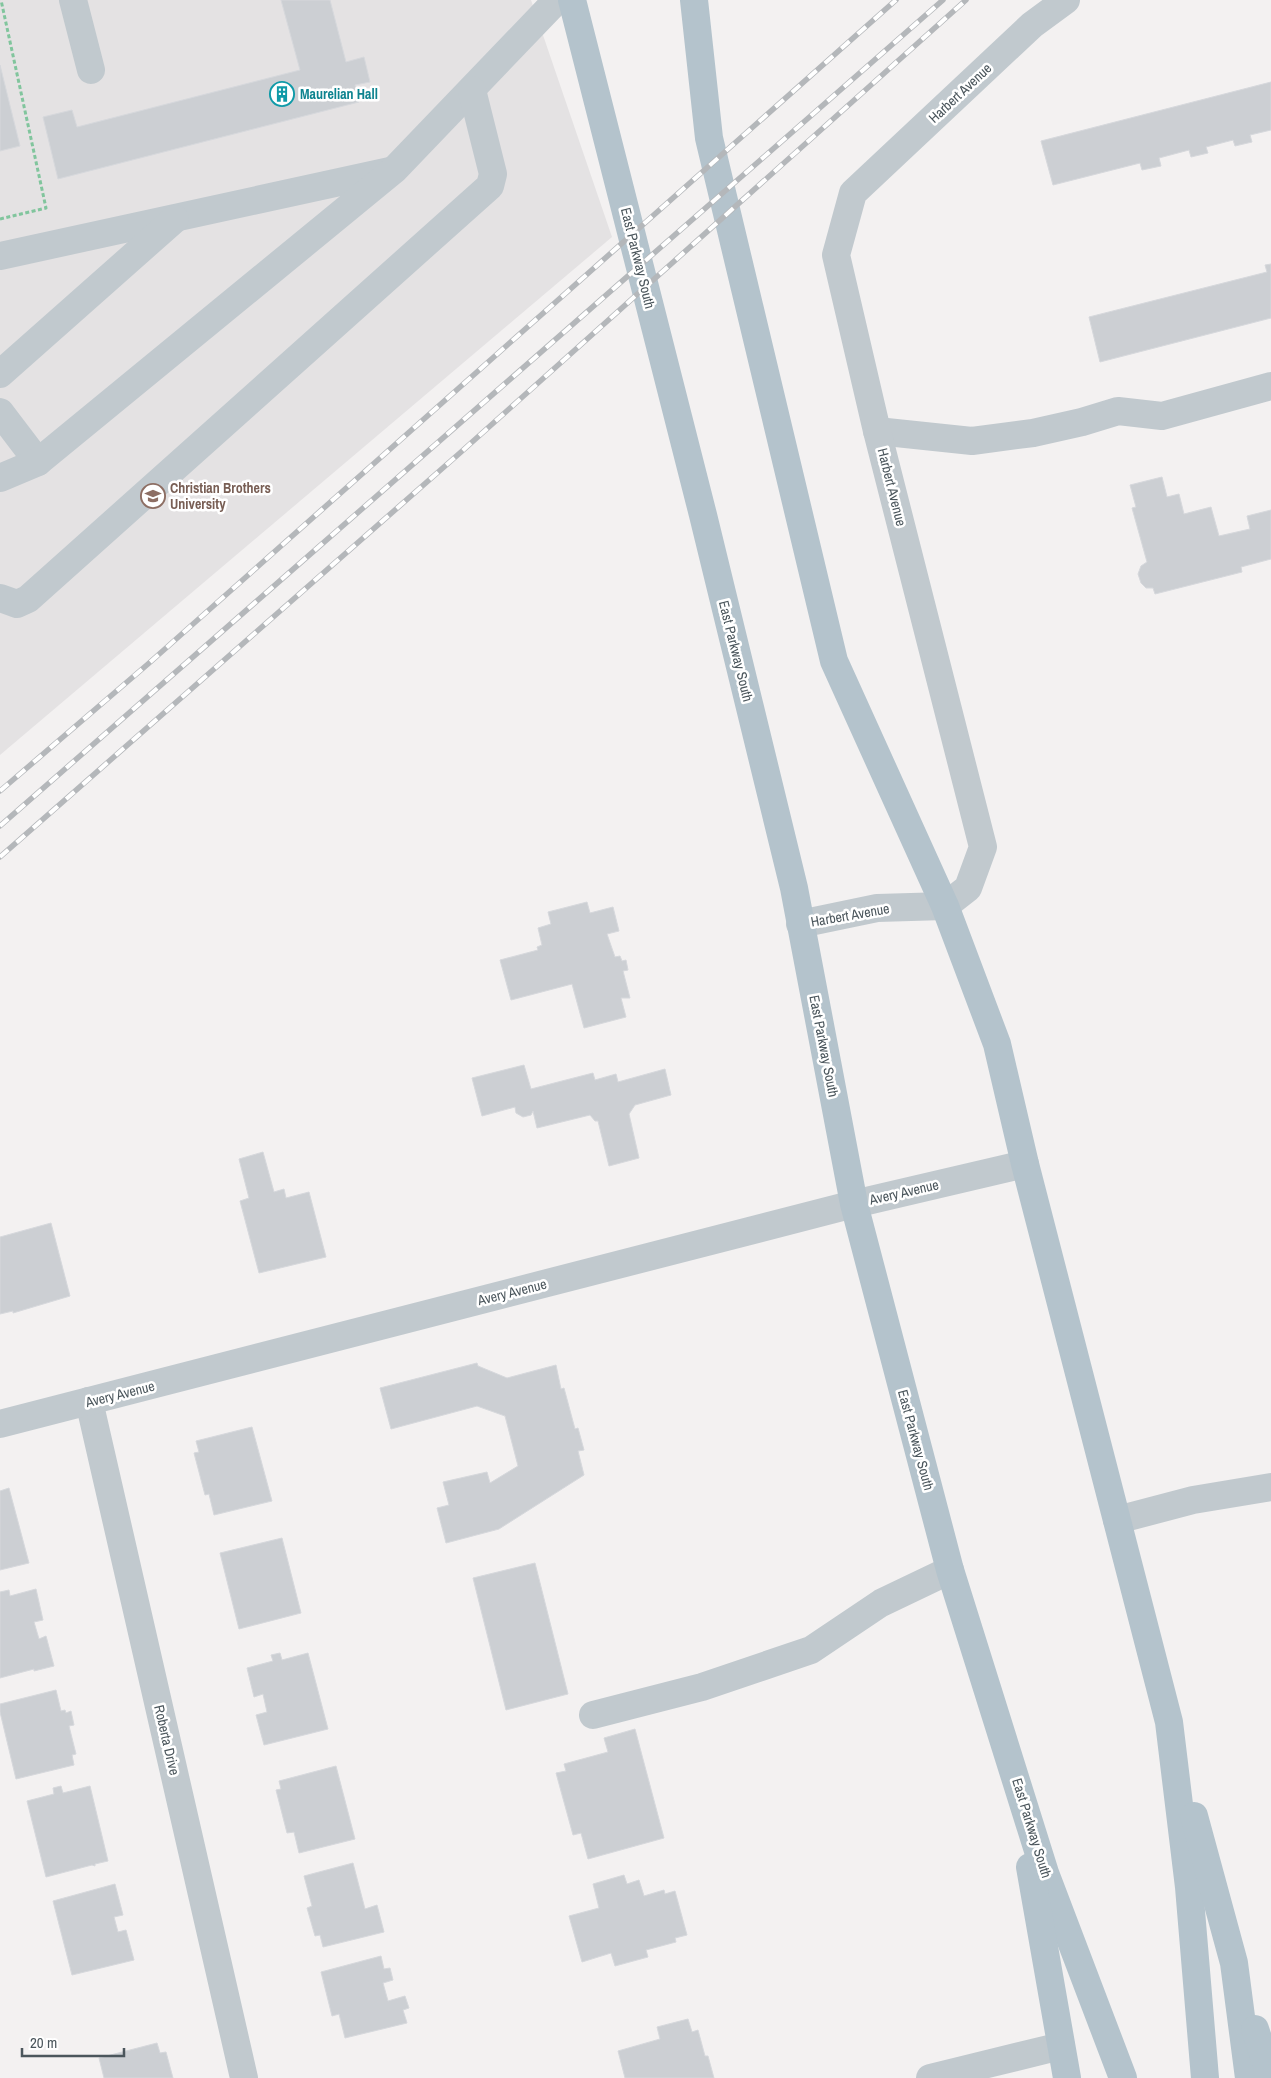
<svg xmlns="http://www.w3.org/2000/svg" width="1271" height="2078" viewBox="0 0 1271 2078" font-family="'Archivo Narrow',sans-serif">
<rect width="100%" height="100%" fill="#f3f1f1"/>
<polygon fill="#e4e2e3" points="0,0 531,0 612,237 0,755"/>
<g fill="#cccfd3" stroke="#d6d8dc">
<polygon points="281,0 330,0 346,62 364,57 370,82 355,85 359,102 58,179 43,117 72,110 77,127 300,70"/>
<polygon points="0,65 20,146 0,151"/>
<polygon points="1271,82 1271,130 1250,135 1252,142 1235,146 1233,140 1206,147 1208,153 1191,157 1189,150 1159,158 1161,166 1142,170 1140,163 1053,185 1041,141"/>
<polygon points="1271,264 1271,318 1100,362 1089,317 1267,272 1265,265"/>
<polygon points="1162,477 1167,497 1179,494 1184,514 1211,507 1219,536 1250,529 1247,516 1271,510 1271,559 1241,567 1242,572 1155,594 1153,588 1146,588 1141,583 1138,574 1141,566 1147,562 1132,508 1136,507 1130,485"/>
<polygon points="587,902 590,913 613,907 619,931 607,934 615,957 620,956 622,961 626,960 628,970 623,971 630,998 621,998 626,1017 584,1028 572,984 511,1000 500,960 538,950 537,947 542,945 538,928 551,924 548,912"/>
<polygon points="524,1065 531,1089 593,1073 595,1080 616,1074 618,1082 665,1069 671,1095 635,1105 629,1114 639,1158 609,1166 598,1121 595,1121 590,1115 537,1128 533,1111 531,1115 523,1117 516,1113 515,1107 482,1116 472,1078"/>
<polygon points="263,1152 274,1192 284,1189 286,1198 309,1192 326,1257 259,1273 240,1201 249,1198 239,1159"/>
<polygon points="51,1223 70,1296 13,1313 13,1311 0,1314 0,1237"/>
<polygon points="477,1363 478,1366 507,1378 556,1365 561,1389 564,1388 575,1429 578,1428 584,1450 578,1451 584,1475 499,1529 446,1543 437,1508 449,1505 443,1482 487,1472 490,1483 518,1466 505,1416 477,1406 391,1429 380,1388"/>
<polygon points="252,1427 272,1501 214,1515 209,1494 205,1495 194,1453 199,1452 196,1441"/>
<polygon points="9,1488 29,1563 0,1570 0,1491"/>
<polygon points="282,1538 301,1613 239,1629 220,1553"/>
<polygon points="535,1563 568,1694 506,1710 473,1578"/>
<polygon points="36,1589 43,1620 34,1622 39,1639 46,1636 54,1666 34,1671 34,1669 0,1678 0,1592 9,1590 10,1596"/>
<polygon points="280,1653 282,1660 308,1653 328,1729 264,1745 256,1715 267,1712 263,1694 254,1697 247,1668 273,1661 271,1655"/>
<polygon points="56,1690 61,1711 65,1710 66,1713 71,1711 74,1725 69,1726 76,1754 72,1755 74,1765 16,1779 0,1712 0,1704"/>
<polygon points="635,1729 664,1838 588,1859 581,1833 573,1835 556,1773 566,1771 564,1764 608,1752 604,1738"/>
<polygon points="336,1766 355,1839 299,1853 294,1832 287,1833 276,1790 281,1789 279,1781"/>
<polygon points="61,1786 63,1793 90,1786 108,1861 95,1864 95,1866 92,1865 46,1877 27,1801 54,1794 53,1788"/>
<polygon points="353,1863 365,1909 377,1905 384,1932 323,1947 320,1935 315,1936 307,1908 312,1906 304,1876"/>
<polygon points="624,1875 627,1884 639,1880 644,1896 664,1890 665,1894 675,1891 687,1935 675,1938 676,1942 646,1950 648,1957 615,1966 611,1953 582,1962 569,1916 599,1908 593,1884"/>
<polygon points="115,1884 123,1915 114,1917 118,1932 126,1930 134,1960 72,1975 53,1901"/>
<polygon points="381,1956 384,1969 390,1968 393,1980 383,1983 388,2001 405,1996 409,2008 403,2010 407,2023 345,2038 339,2014 332,2016 321,1972"/>
<polygon points="688,2019 692,2032 698,2030 705,2056 708,2056 714,2078 625,2078 618,2051 660,2039 657,2027"/>
<polygon points="157,2043 160,2053 166,2052 173,2078 104,2078 99,2058"/>
</g>
<g fill="none" stroke-linecap="round" stroke-linejoin="round">
<polyline stroke="#81c59d" stroke-width="3" stroke-dasharray="4 2.5" stroke-linecap="butt" points="0,219 46,208 1,0"/>
<g stroke="#c1c9ce" stroke-width="28">
<polyline points="73,0 91,70"/>
<polyline points="0,256 390,171"/>
<polyline points="0,374 175,219"/>
<polyline points="0,412 38,462"/>
<polyline points="877,431 972,441 1033,433 1082,422 1118,411 1162,416 1271,386"/>
<polyline points="0,478 38,462 394,170 557,0"/>
<polyline points="0,598 17,604 28,599 490,186 493,174 472,90"/>
<polyline points="800,924 877,908 945,906 968,888 983,847 877,431 836,255 853,193 1032,25 1066,0"/>
<polyline points="89,1401 244,2078"/>
<polyline points="0,1424 854,1204 1025,1164"/>
<polyline points="1117,1520 1193,1500 1271,1487"/>
<polyline points="593,1715 702,1687 811,1650 881,1603 950,1570"/>
<polyline points="930,2078 1061,2046"/>
</g>
<g stroke="#b4c3cc" stroke-width="28">
<polyline points="572,0 703,515 794,888 854,1204 950,1570 1045,1873 1123,2078"/>
<polyline points="694,0 709,138 834,661 945,906 997,1044 1025,1164 1169,1722 1189,1887 1205,2078"/>
<polyline points="1194,1816 1234,1963 1249,2078"/>
<polyline points="1030,1867 1067,2078"/>
<polyline points="1255,2029 1271,2078"/>
</g>
<defs>
<g id="rail">
<polyline points="0,791 148,664 896,0"/>
<polyline points="0,826 943,0"/>
<polyline points="0,857 461,452 966,0"/>
</g>
</defs>
<use href="#rail" stroke="#b4b7ba" stroke-width="5.5"/>
<use href="#rail" stroke="#fff" stroke-width="4" stroke-dasharray="11" stroke-linecap="butt"/>
</g>
<defs>
<symbol id="building-ring" viewBox="-11 -11 22 22"><circle r="9.5" fill="#fff" stroke="#0f9aa8" stroke-width="1.5"/><path d="M-4-6H4V6H1V3H-1V6H-4ZM-2.5-4.3h1.7v1.8h-1.7ZM.8-4.3h1.7v1.8H.8ZM-2.5-1h1.7V.8h-1.7ZM.8-1h1.7V.8H.8Z" fill="#0f9aa8"/></symbol>
<symbol id="university-ring" viewBox="-11 -11 22 22"><circle r="9.5" fill="#fff" stroke="#8d6e63" stroke-width="1.5"/><path d="M0-5L7-2L0 1L-7-2ZM-4 1L0 2.5L4 1V4Q0 6-4 4Z" fill="#8d6e63"/></symbol>
</defs>
<g fill-rule="evenodd">
<use href="#building-ring" x="268" y="80" width="28" height="28"/>
<use href="#university-ring" x="139" y="482" width="28" height="28"/>
</g>
<g text-anchor="middle" stroke-width="5" stroke-linejoin="round" paint-order="stroke">
<g font-size="14" fill="#4b565c" stroke="#fff">
<text transform="translate(960 93) rotate(-43)" y="5">Harbert Avenue</text>
<text transform="translate(638 258) rotate(76)" y="5">East Parkway South</text>
<text transform="translate(892 487) rotate(76)" y="5">Harbert Avenue</text>
<text transform="translate(736 651) rotate(76)" y="5">East Parkway South</text>
<text transform="translate(850 915) rotate(-10)" y="5">Harbert Avenue</text>
<text transform="translate(824 1046) rotate(79)" y="5">East Parkway South</text>
<text transform="translate(904 1192) rotate(-13)" y="5">Avery Avenue</text>
<text transform="translate(512 1292) rotate(-14)" y="5">Avery Avenue</text>
<text transform="translate(120 1394) rotate(-14)" y="5">Avery Avenue</text>
<text transform="translate(916 1440) rotate(75)" y="5">East Parkway South</text>
<text transform="translate(167 1740) rotate(77)" y="5">Roberta Drive</text>
<text transform="translate(1032 1828) rotate(73)" y="5">East Parkway South</text>
</g>
<g font-size="14" font-weight="bold" fill="#0d838f" stroke="#fff" text-anchor="start">
<text x="300" y="99">Maurelian Hall</text>
</g>
<g font-size="14" font-weight="bold" fill="#785e54" stroke="#fff" text-anchor="start">
<text x="170" y="493">Christian Brothers<tspan x="170" dy="16">University</tspan></text>
</g>
</g>
<path d="M22 2048v8h102v-8" fill="none" stroke="#4b565c" stroke-width="2.5"/>
<text x="30" y="2048" font-size="15" fill="#4b565c" stroke="#ffffff" stroke-width="4" paint-order="stroke">20 m</text>
</svg>
